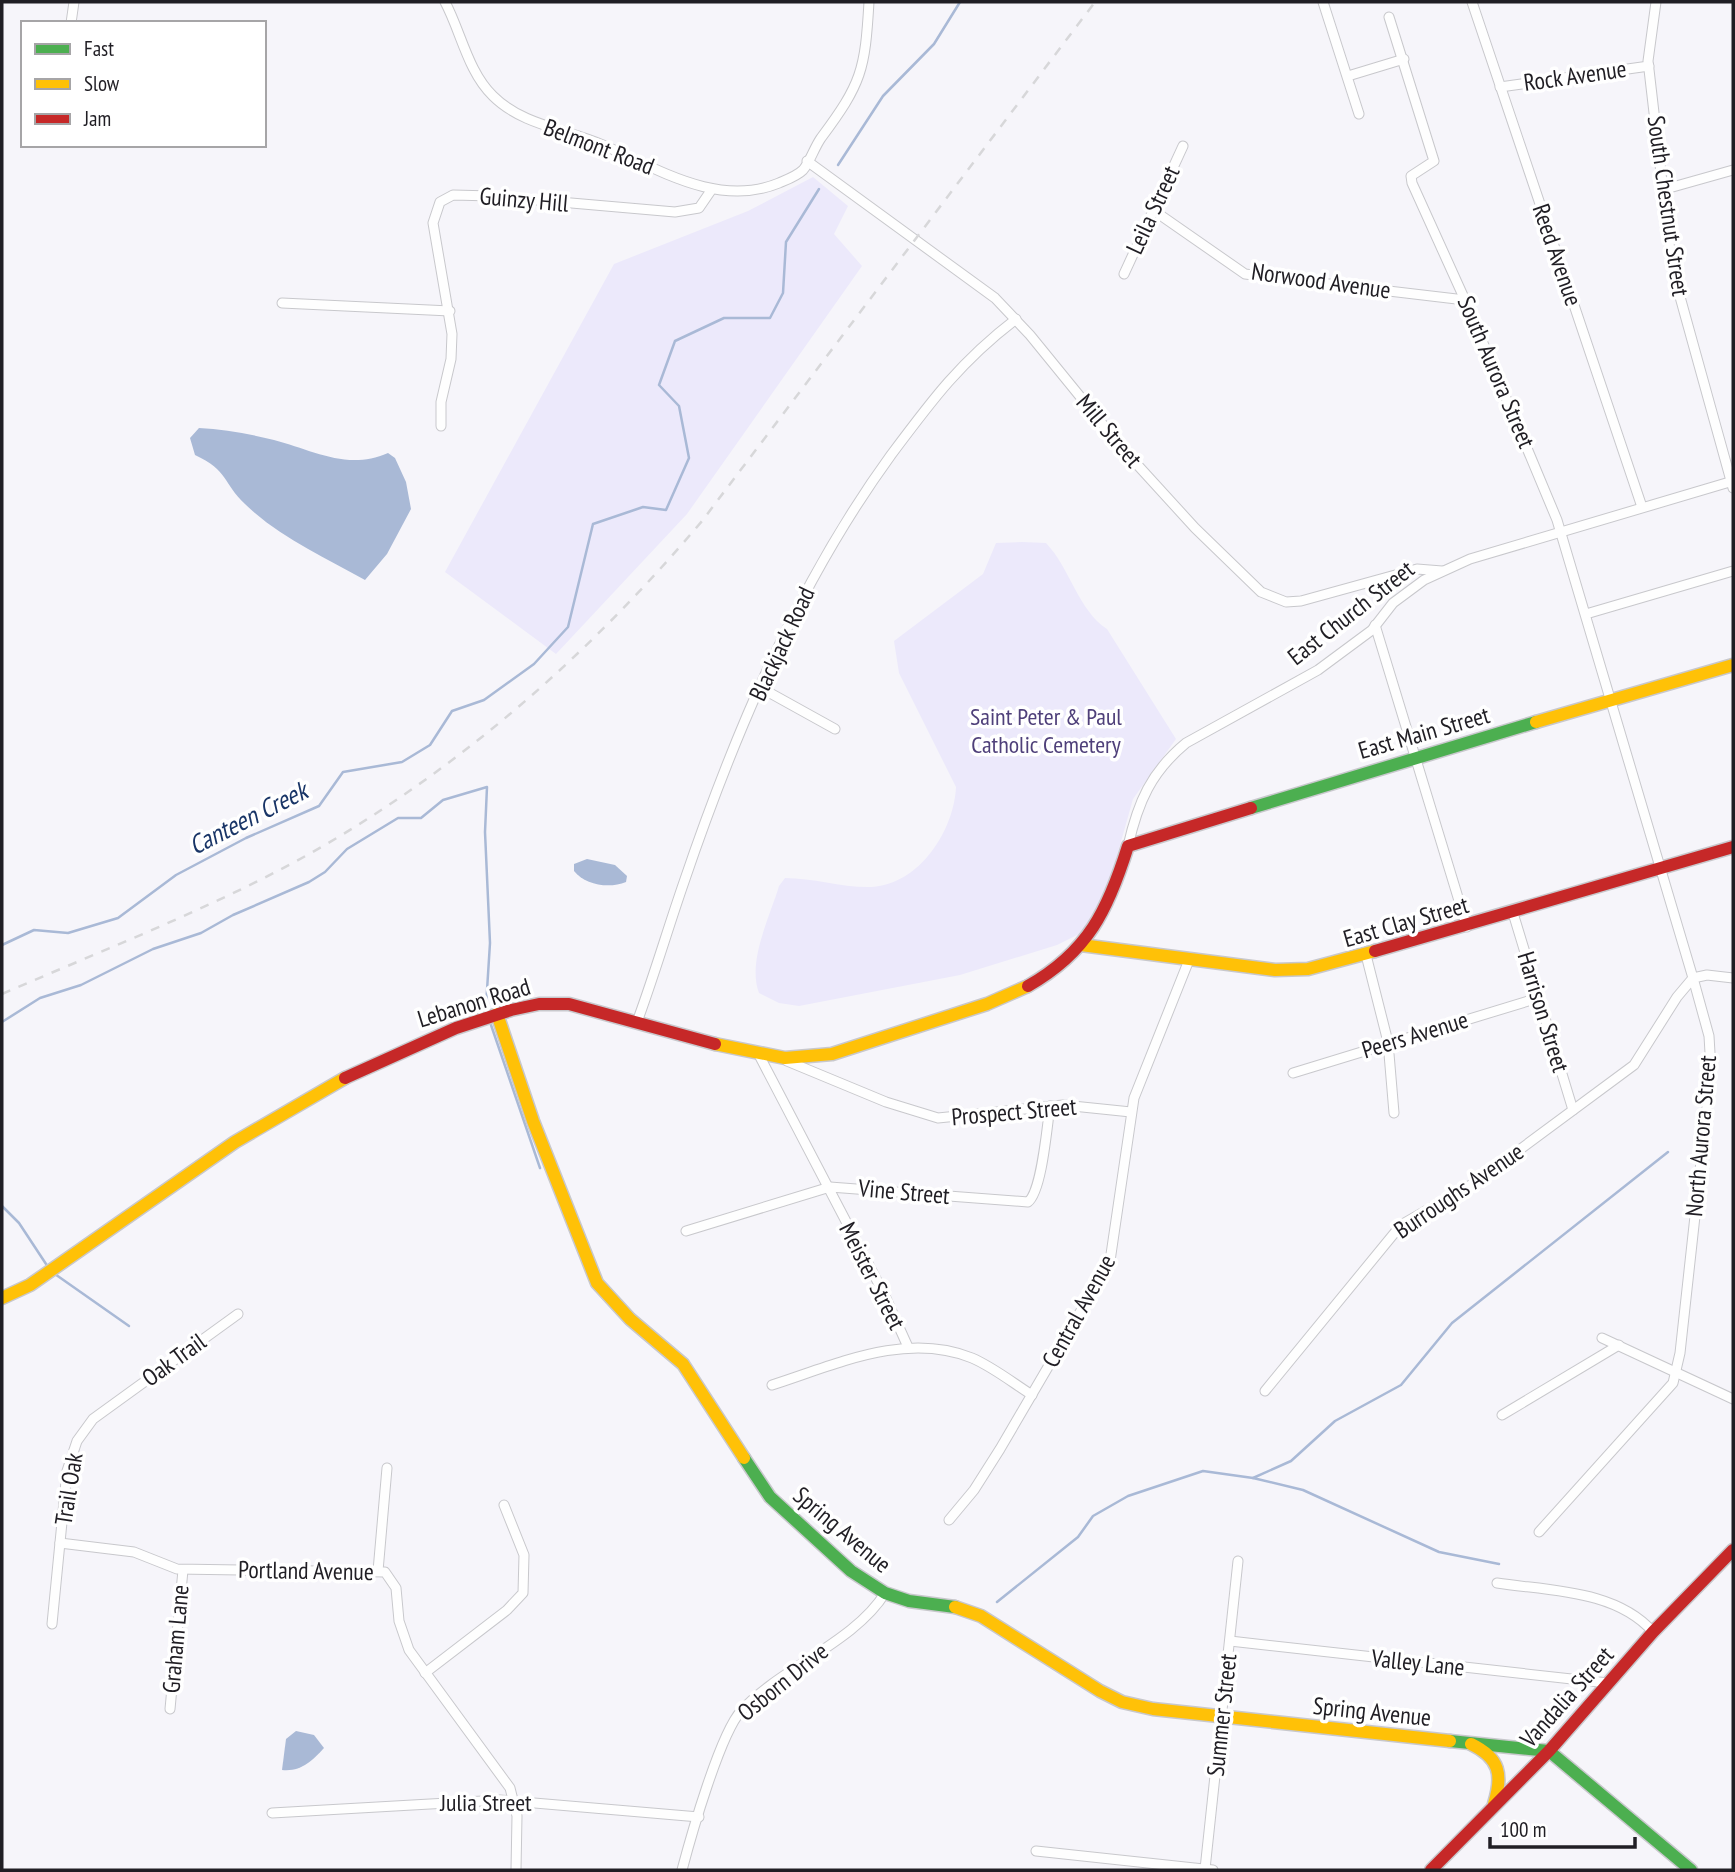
<svg xmlns="http://www.w3.org/2000/svg" width="1735" height="1872" viewBox="0 0 1735 1872" font-family="'PT Sans Narrow',sans-serif">
<rect width="100%" height="100%" fill="#f6f5fa"/>
<g fill="#ece9fb">
<polygon points="813,177 848,206 834,234 862,266 687,514 556,654 445,572 614,264 748,211"/>
<path d="M 1022,542 L 1046,543 C 1070,568 1078,610 1107,629 L 1176,739 L 1133,799 L 1113,870 L 1096,911 L 1081,933 L 1057,945 L 960,975 L 799,1006 L 779,1003 L 759,993 C 747,961 770,917 779,886 L 785,878 C 814,878 843,888 872,887 C 920,884 954,830 956,787 L 899,673 L 894,641 L 983,574 L 996,543 Z"/>
</g>
<g fill="#a9b9d6">
<path d="M 199,428 C 224,429 250,434 274,440 C 313,450 347,471 388,453 L 395,458 L 406,482 L 411,509 L 387,554 L 365,580 C 324,557 279,537 245,504 C 222,482 229,471 195,455 L 190,438 Z"/>
<path d="M 587,859 L 615,865 L 627,876 L 626,882 C 609,889 585,885 574,871 L 574,864 Z"/>
<path d="M 296,1731 L 314,1735 L 324,1748 C 312,1761 301,1772 282,1770 L 286,1739 Z"/>
</g>
<g fill="none" stroke-linecap="round" stroke-linejoin="round">
<g stroke="#a9b9d6" stroke-width="2.5">
<polyline points="838,165 883,96 934,44 960,2"/>
<polyline points="2,945 34,930 68,933 118,918 176,875 246,838 319,806 343,772 402,762 430,745 452,711 484,700 534,664 568,627 593,524 643,507 666,510 689,458 679,406 659,385 675,341 724,318 770,318 783,293 786,242 819,189"/>
<polyline points="2,1022 40,998 81,985 153,949 201,933 233,915 309,882 325,872 347,849 398,818 421,818 443,800 487,787 485,832 490,943 486,1006"/>
<polyline points="491,1025 540,1168"/>
<polyline points="2,1206 19,1223 48,1267"/>
<polyline points="52,1272 129,1326"/>
<polyline points="1253,1478 1303,1490 1439,1552 1499,1564"/>
<polyline points="997,1602 1078,1537 1093,1516 1128,1496 1203,1471 1253,1478 1291,1461 1335,1421 1401,1385 1452,1323 1668,1152"/>
</g>
<defs>
<g id="street">
<path d="M 445,2 C 461,32 468,72 493,96 C 522,125 566,129 603,145 C 658,169 718,208 779,183 C 786,180 797,176 803,170 C 810,162 814,148 821,138 C 862,83 865,70 869,2"/>
<polyline points="1323,2 1359,114"/>
<polyline points="1472,2 1642,507"/>
<polyline points="1656,2 1648,61 1672,268 1733,488"/>
<polyline points="1389,17 1434,161 1411,176 1412,183 1465,300 1557,520 1693,978 1709,1036 1711,1070 1680,1353 1673,1383 1539,1532"/>
<polyline points="71,23 74,2"/>
<polyline points="1348,76 1404,59"/>
<polyline points="1500,87 1649,66"/>
<polyline points="807,161 995,298 1030,335 1122,448 1195,528 1261,592 1286,602 1301,601 1417,569 1442,571"/>
<polyline points="1662,190 1733,170"/>
<polyline points="1153,210 1245,274 1465,300"/>
<polyline points="1124,274 1183,146"/>
<polyline points="282,303 450,311"/>
<polyline points="441,426 441,402 451,359 452,334 433,223 440,202 453,195 492,196 675,212 699,208 712,189"/>
<polyline points="1586,614 1733,571"/>
<polyline points="1375,625 1467,927"/>
<polyline points="761,688 835,729"/>
<path d="M 1128,846 C 1138,802 1151,772 1186,743 L 1318,670 L 1372,630 L 1393,603 L 1424,580 L 1470,559 L 1733,481"/>
<polyline points="1513,913 1573,1110"/>
<polyline points="1366,955 1388,1042 1394,1113"/>
<path d="M 637,1022 C 654,976 668,928 684,882 C 735,732 798,583 891,455 C 932,400 961,361 1016,319"/>
<polyline points="759,1055 885,1296 908,1347"/>
<polyline points="787,1061 886,1102 938,1118 1063,1105 1131,1112"/>
<polyline points="1293,1073 1538,998"/>
<path d="M 686,1231 L 830,1187 L 1028,1202 C 1042,1191 1047,1126 1050,1106"/>
<polyline points="1602,1338 1733,1399"/>
<path d="M 772,1385 C 835,1365 905,1331 972,1358 C 993,1367 1013,1383 1032,1395"/>
<polyline points="1265,1391 1401,1225 1476,1182 1634,1065 1677,997 1693,978 1707,975 1733,978"/>
<polyline points="1502,1415 1619,1345"/>
<polyline points="949,1520 974,1490 1000,1449 1110,1261 1134,1098 1189,960"/>
<polyline points="60,1543 134,1552 177,1569 385,1572 396,1588 399,1621 409,1650 510,1788 517,1816 516,1870"/>
<polyline points="378,1571 387,1468"/>
<path d="M 1497,1583 C 1550,1591 1616,1590 1653,1632"/>
<polyline points="52,1624 67,1471 77,1441 93,1419 238,1314"/>
<polyline points="1230,1641 1608,1683"/>
<polyline points="425,1673 507,1610 523,1593 524,1555 504,1505"/>
<polyline points="170,1709 183,1570"/>
<polyline points="272,1813 500,1800 699,1817"/>
<polyline points="1036,1851 1213,1870"/>
<polyline points="1205,1869 1238,1561"/>
<path d="M 682,1870 C 691,1836 720,1734 741,1711 C 779,1669 856,1641 885,1593"/>
</g>
<g id="fast">
<polyline points="1251,808 1536,722"/>
<polyline points="744,1458 770,1497 851,1571 885,1593 909,1601 955,1607"/>
<polyline points="1450,1741 1549,1751 1691,1870"/>
</g>
<g id="slow">
<polyline points="1536,722 1733,665"/>
<polyline points="1081,945 1275,970 1308,969 1375,951"/>
<polyline points="497,1014 533,1121 597,1283 630,1319 683,1364 744,1458"/>
<polyline points="715,1044 785,1058 832,1054 987,1004 1028,986"/>
<polyline points="2,1298 30,1285 235,1142 345,1078"/>
<polyline points="955,1607 981,1616 1100,1691 1122,1702 1153,1709 1450,1741"/>
<path d="M 1471,1744 C 1500,1758 1503,1775 1494,1804"/>
</g>
<g id="jam">
<polyline points="1375,951 1733,847"/>
<path d="M 1028,986 C 1088,952 1108,910 1128,846 L 1251,808"/>
<polyline points="345,1078 456,1028 511,1010 539,1004 569,1004 715,1044"/>
<polyline points="1431,1870 1549,1751 1653,1632 1733,1550"/>
</g>
</defs>
<use href="#street" stroke="#c8c8cc" stroke-width="11"/>
<use href="#fast" stroke="#c8c8cc" stroke-width="15"/>
<use href="#slow" stroke="#c8c8cc" stroke-width="15"/>
<use href="#jam" stroke="#c8c8cc" stroke-width="15"/>
<use href="#street" stroke="#fefefe" stroke-width="9"/>
<use href="#fast" stroke="#4caf50" stroke-width="12"/>
<use href="#slow" stroke="#ffc107" stroke-width="12"/>
<use href="#jam" stroke="#c62828" stroke-width="12"/>
<path stroke="#d7d7d9" stroke-width="2.5" stroke-dasharray="9 9" stroke-linecap="butt" d="M 2,994 C 110,947 223,904 325,845 C 471,759 593,650 702,521 L 1095,2"/>
</g>
<g text-anchor="middle" stroke-width="7" stroke-linejoin="round" paint-order="stroke">
<g font-size="24" fill="#201e24" stroke="#fff">
<text transform="translate(1575 76) rotate(-8)" y="8">Rock Avenue</text>
<text transform="translate(599 147) rotate(21)" y="8">Belmont Road</text>
<text transform="translate(524 200) rotate(5)" y="8">Guinzy Hill</text>
<text transform="translate(1668 206) rotate(82)" y="8">South Chestnut Street</text>
<text transform="translate(1153 210) rotate(-65)" y="8">Leila Street</text>
<text transform="translate(1557 255) rotate(71)" y="8">Reed Avenue</text>
<text transform="translate(1321 281) rotate(8)" y="8">Norwood Avenue</text>
<text transform="translate(1496 372) rotate(67)" y="8">South Aurora Street</text>
<text transform="translate(1109 431) rotate(50)" y="8">Mill Street</text>
<text transform="translate(1351 613) rotate(-38)" y="8">East Church Street</text>
<text transform="translate(782 644) rotate(-65)" y="8">Blackjack Road</text>
<text transform="translate(1424 733) rotate(-16)" y="8">East Main Street</text>
<text transform="translate(1406 922) rotate(-16)" y="8">East Clay Street</text>
<text transform="translate(474 1003) rotate(-17)" y="8">Lebanon Road</text>
<text transform="translate(1543 1012) rotate(73)" y="8">Harrison Street</text>
<text transform="translate(1415 1035) rotate(-17)" y="8">Peers Avenue</text>
<text transform="translate(1014 1112) rotate(-5)" y="8">Prospect Street</text>
<text transform="translate(1701 1136) rotate(-85)" y="8">North Aurora Street</text>
<text transform="translate(1459 1191) rotate(-34)" y="8">Burroughs Avenue</text>
<text transform="translate(904 1192) rotate(5)" y="8">Vine Street</text>
<text transform="translate(872 1276) rotate(63)" y="8">Meister Street</text>
<text transform="translate(1079 1311) rotate(-61)" y="8">Central Avenue</text>
<text transform="translate(174 1360) rotate(-36)" y="8">Oak Trail</text>
<text transform="translate(69 1489) rotate(-81)" y="8">Trail Oak</text>
<text transform="translate(842 1530) rotate(40)" y="8">Spring Avenue</text>
<text transform="translate(306 1571) rotate(1)" y="8">Portland Avenue</text>
<text transform="translate(176 1639) rotate(-85)" y="8">Graham Lane</text>
<text transform="translate(1418 1663) rotate(6)" y="8">Valley Lane</text>
<text transform="translate(783 1682) rotate(-39)" y="8">Osborn Drive</text>
<text transform="translate(1567 1697) rotate(-48)" y="8">Vandalia Street</text>
<text transform="translate(1372 1712) rotate(6)" y="8">Spring Avenue</text>
<text transform="translate(1222 1715) rotate(-84)" y="8">Summer Street</text>
<text x="486" y="1811">Julia Street</text>
</g>
<g font-size="24" fill="#4f407a" stroke="#fff">
<text x="1046" y="725">Saint Peter &amp; Paul<tspan x="1046" dy="28">Catholic Cemetery</tspan></text>
</g>
<g font-size="26" font-style="italic" fill="#193567" stroke="#fff">
<text transform="translate(248 818) rotate(-27)" y="9">Canteen Creek</text>
</g>
</g>
<rect width="1735" height="1872" fill="none" stroke="#201e24" stroke-width="7"/>
<rect x="21" y="21" width="245" height="126" fill="#ffffff" stroke="#a6a5a7" stroke-width="2"/>
<rect x="35" y="44" width="35" height="10" fill="#4caf50" stroke="#a6a5a7" stroke-width="2"/>
<text x="84" y="56" font-size="21" fill="#201e24">Fast</text>
<rect x="35" y="79" width="35" height="10" fill="#ffc107" stroke="#a6a5a7" stroke-width="2"/>
<text x="84" y="91" font-size="21" fill="#201e24">Slow</text>
<rect x="35" y="114" width="35" height="10" fill="#c62828" stroke="#a6a5a7" stroke-width="2"/>
<text x="84" y="126" font-size="21" fill="#201e24">Jam</text>
<path d="M1490 1837v10h145v-10" fill="none" stroke="#201e24" stroke-width="3.5"/>
<text x="1500" y="1837" font-size="21" fill="#201e24" stroke="#ffffff" stroke-width="5" paint-order="stroke">100 m</text>
</svg>
